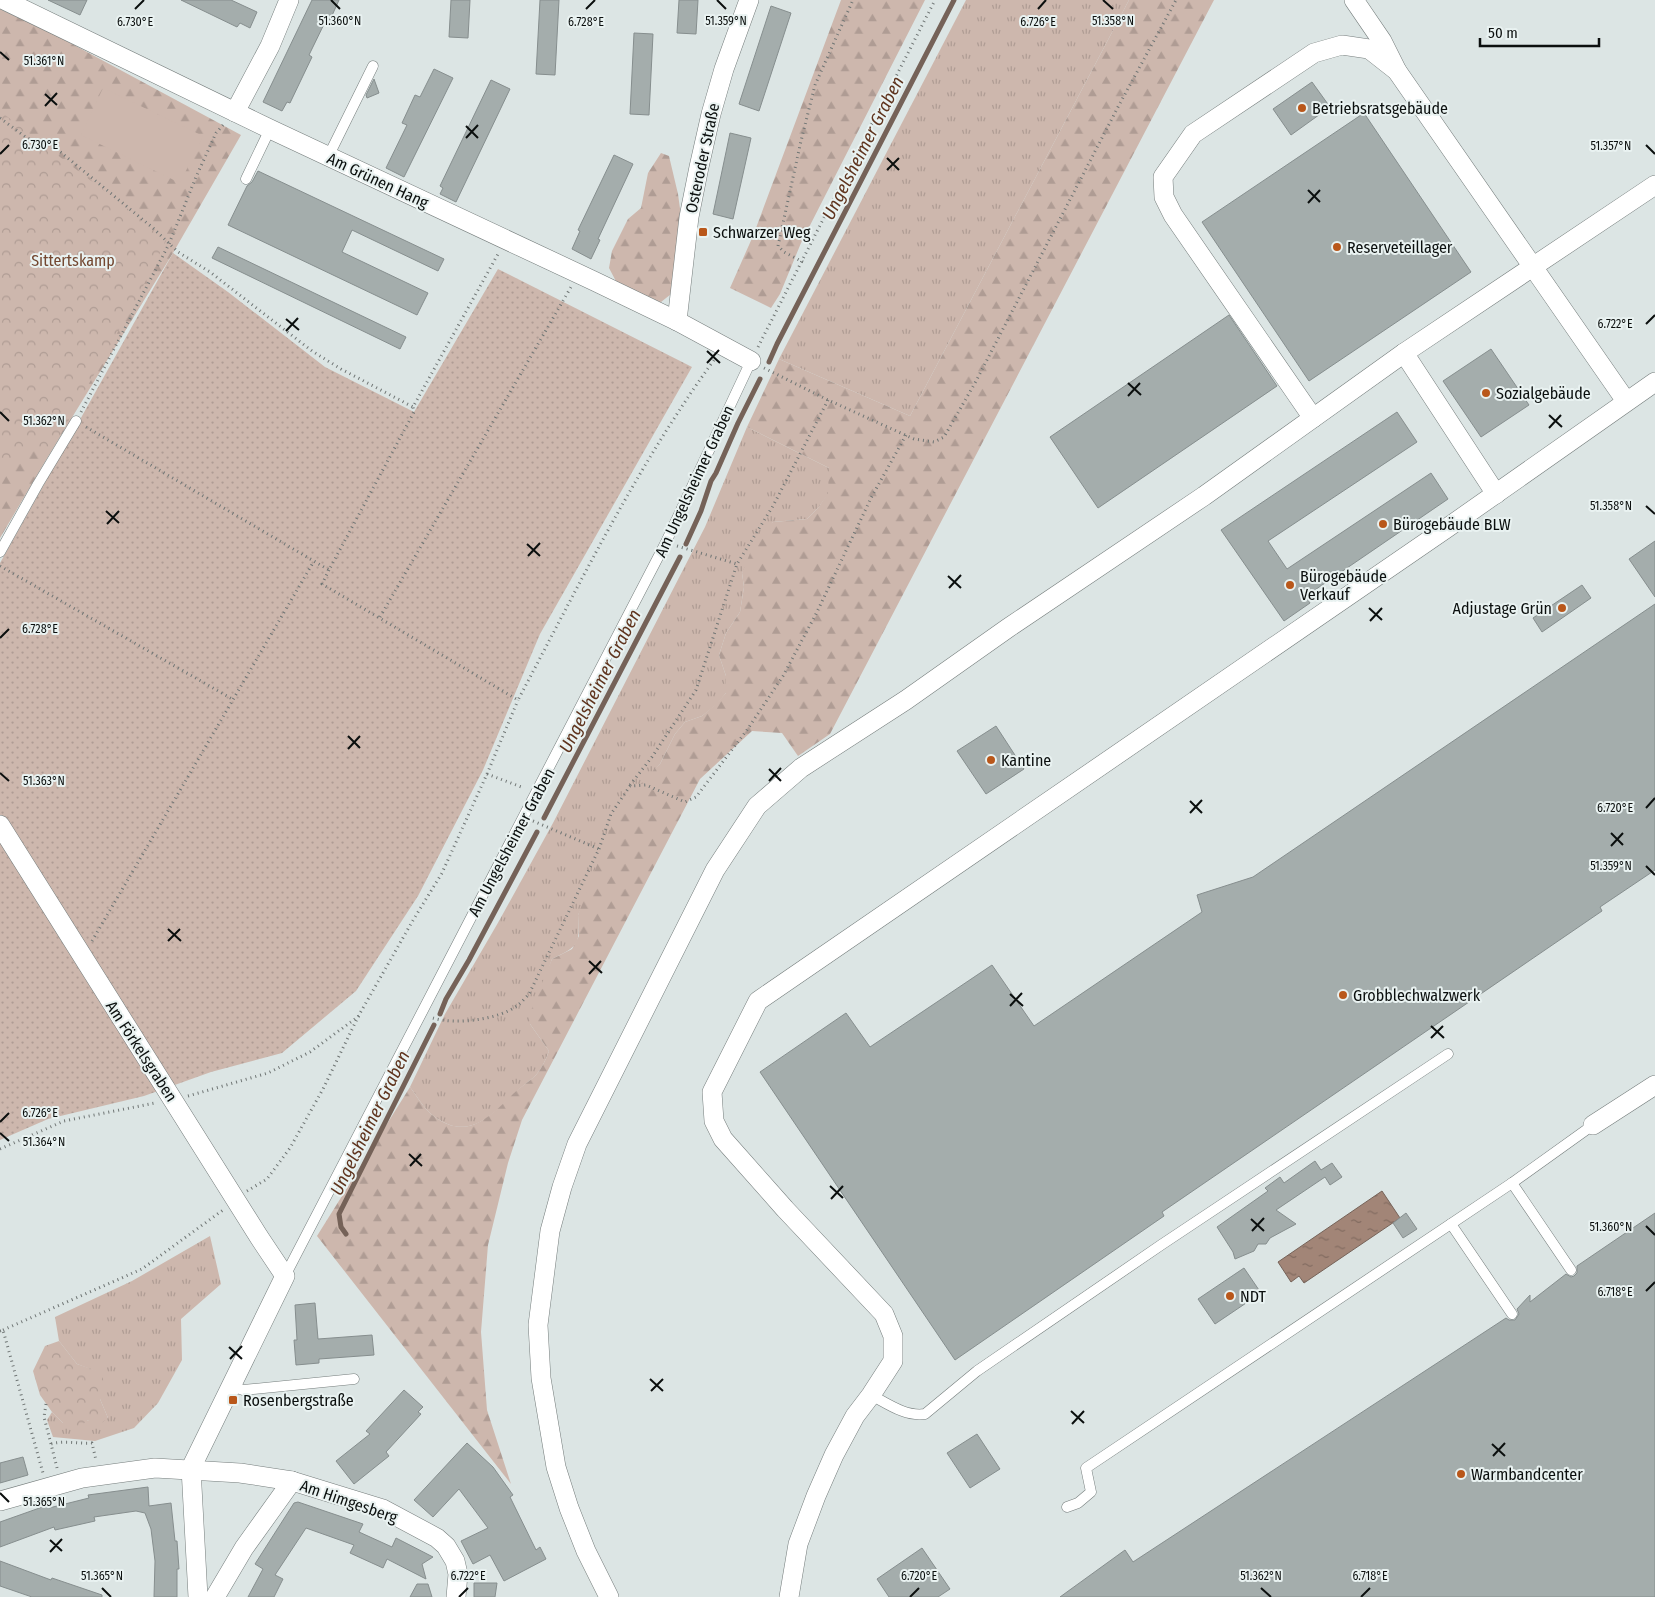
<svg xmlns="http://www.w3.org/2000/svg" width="1655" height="1597" viewBox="0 0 1655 1597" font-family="'Fira Sans Condensed',sans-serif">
<defs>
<pattern id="grass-tufts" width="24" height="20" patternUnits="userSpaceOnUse" patternTransform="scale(1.25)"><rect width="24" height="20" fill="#cdb7ad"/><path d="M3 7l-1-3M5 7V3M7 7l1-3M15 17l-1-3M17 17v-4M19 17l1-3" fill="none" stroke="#af9c94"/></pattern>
<pattern id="forest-firs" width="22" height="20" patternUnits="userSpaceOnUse" patternTransform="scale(1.25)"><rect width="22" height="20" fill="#cdb7ad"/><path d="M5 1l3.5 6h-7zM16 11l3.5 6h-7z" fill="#af9c94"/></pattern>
<pattern id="park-crowns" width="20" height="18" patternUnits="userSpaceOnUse" patternTransform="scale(1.25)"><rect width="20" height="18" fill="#cdb7ad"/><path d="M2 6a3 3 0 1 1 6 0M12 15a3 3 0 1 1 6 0" fill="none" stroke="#af9c94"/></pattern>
<pattern id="garden-dots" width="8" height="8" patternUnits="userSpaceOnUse" patternTransform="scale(1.25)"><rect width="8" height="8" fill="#cdb7ad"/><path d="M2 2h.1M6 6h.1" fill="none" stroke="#af9c94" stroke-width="1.8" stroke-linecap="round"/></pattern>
<pattern id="water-ripples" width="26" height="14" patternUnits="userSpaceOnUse" patternTransform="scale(1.25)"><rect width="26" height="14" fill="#a28577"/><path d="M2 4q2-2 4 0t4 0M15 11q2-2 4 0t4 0" fill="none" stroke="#826b60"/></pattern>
</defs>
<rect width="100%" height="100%" fill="#dce5e4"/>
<g fill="url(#grass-tufts)">
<polygon points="966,0 1129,0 910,416 779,359"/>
<path d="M 747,427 L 829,468 L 829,493 L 818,508 L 807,519 L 773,522 L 742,573 L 744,587 L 740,612 L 726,633 L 719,655 L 726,676 L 726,693 L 717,704 L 702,716 L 685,722 L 675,734 L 660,764 L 648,778 L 578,915 C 580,945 579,946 552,959 L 530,1024 L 549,1051 C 546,1059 542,1068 536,1075 C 529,1082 520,1087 513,1095 C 488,1119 465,1142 431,1114 C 423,1107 416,1095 410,1087 L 445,1014 L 499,921 L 553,823 L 705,527 Z"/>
<polygon points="210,1236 221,1284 181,1319 182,1360 158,1403 134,1428 95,1441 53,1437 47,1420 52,1412 63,1423 108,1418 100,1399 101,1373 77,1364 59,1341 55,1317 132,1281"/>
</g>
<g fill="url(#forest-firs)">
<polygon points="841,0 925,0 801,243 780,294 771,308 730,288 753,236"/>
<path d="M 1129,0 L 1214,0 L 830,734 L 798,756 L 782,733 L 752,731 L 700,779 L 522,1120 L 508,1163 L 488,1245 L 481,1332 L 487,1410 L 511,1484 L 317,1236 L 410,1087 C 416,1095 423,1107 431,1114 C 465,1142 488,1119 513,1094 C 520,1087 529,1082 536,1075 C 542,1068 546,1059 549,1051 L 530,1024 L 530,1013 L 552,959 L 572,949 L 579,936 L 578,915 L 617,812 L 631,794 L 660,764 L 675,734 L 685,722 L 702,716 L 716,704 L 726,693 L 726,676 L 719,655 L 726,633 L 740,612 L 744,587 L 742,573 L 755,541 L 773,522 L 807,519 L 818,508 L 828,493 L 829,468 L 747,427 L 779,359 L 910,416 Z"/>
<polygon points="0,9 61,38 241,135 173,253 49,455 0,538"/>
<polygon points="661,153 669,156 678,194 682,223 675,291 661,302 644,300 619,287 609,268 612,251 628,219 641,208 648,173"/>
</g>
<g fill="url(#park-crowns)">
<polygon points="0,111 167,239 138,296 49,455 31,444 17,457 15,462 0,466"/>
<polygon points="59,1341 77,1364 101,1372 106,1389 100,1399 108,1418 98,1426 88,1420 78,1428 63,1423 52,1412 40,1395 33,1371 45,1346"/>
</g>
<polygon fill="url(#garden-dots)" points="173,253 228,292 325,367 414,412 498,269 692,367 540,634 483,770 418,896 356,991 282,1053 211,1072 144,1096 48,1119 0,1140 0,563"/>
<polygon fill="#cdb7ad" points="103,88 203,136 180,183 81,135"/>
<polygon fill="url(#water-ripples)" stroke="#756258" points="1382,1191 1400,1218 1304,1283 1299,1276 1291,1282 1278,1262"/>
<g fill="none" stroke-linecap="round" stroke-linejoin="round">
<g stroke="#756258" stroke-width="5">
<polyline points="769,362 777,344 954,0"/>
<polyline points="686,544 701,511 711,481 716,473 738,423 760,379"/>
<polyline points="544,818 680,557"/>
<polyline points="440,1014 446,999 469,960 537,832"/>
<polyline points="346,1234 341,1227 339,1214 434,1025"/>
</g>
</g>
<g fill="#a4adac" stroke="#868e8e">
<polygon points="48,0 87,0 80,15"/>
<polygon points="181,0 231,0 257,12 250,28 240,23 237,27"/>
<polygon points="312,0 339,0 330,20 327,18 309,55 312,57 290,103 287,102 282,111 263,102"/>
<polygon points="451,0 470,0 468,38 449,37"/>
<polygon points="540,0 559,0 555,75 536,74"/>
<polygon points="679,0 698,0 696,34 677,33"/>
<polygon points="771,6 791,13 759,111 739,104"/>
<polygon points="634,33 653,34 649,115 630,114"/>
<polygon points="434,69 453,78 404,177 386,168 407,125 402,123 415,95 420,97"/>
<polygon points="374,79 379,93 367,98 366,95"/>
<polygon points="491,80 510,89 456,202 440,194 443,188 440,186"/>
<polygon points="1312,82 1330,107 1291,135 1273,109"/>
<polygon points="1364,113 1471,272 1309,381 1202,222"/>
<polygon points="730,133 751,138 733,219 713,214"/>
<polygon points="614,155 633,164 598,239 600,240 591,259 572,249 580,231 578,230"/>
<polygon points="258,171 444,259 438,271 352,230 342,252 428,293 417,315 228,225 247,186 252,182"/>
<polygon points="218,247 406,337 400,349 212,258"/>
<polygon points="1229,315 1277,386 1098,508 1050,437"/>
<polygon points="1491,349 1529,405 1481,437 1443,381"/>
<polygon points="1397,412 1417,442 1268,541 1287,569 1431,473 1448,499 1306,596 1310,603 1284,621 1221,530"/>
<polygon points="1655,541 1655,597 1629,559"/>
<polygon points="1582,585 1591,598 1542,632 1533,618"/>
<polygon points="1655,604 1655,870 1600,907 1602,911 1162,1212 1164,1216 955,1360 760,1072 846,1013 870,1047 992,965 1034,1026 1202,912 1197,895 1253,877"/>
<polygon points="996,726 1024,769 986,794 957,751"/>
<polygon points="1315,1161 1321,1170 1332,1163 1342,1177 1330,1185 1325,1177 1276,1210 1296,1224 1270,1238 1266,1244 1258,1244 1254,1251 1235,1259 1233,1252 1217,1227 1268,1191 1265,1188 1280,1177 1284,1183"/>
<polygon points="1406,1213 1417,1229 1403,1238 1393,1223"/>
<polygon points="1655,1213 1655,1597 1060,1597 1125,1550 1133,1562 1506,1318 1509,1320 1515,1320 1519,1314 1517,1309 1530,1295 1530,1302 1566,1274 1571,1277 1574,1276 1577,1273 1577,1266"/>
<polygon points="1244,1268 1261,1293 1215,1324 1198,1299"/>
<polygon points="315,1303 318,1339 372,1335 374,1355 319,1359 319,1363 296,1365 294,1340 297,1340 295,1305"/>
<polygon points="404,1390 423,1407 418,1412 421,1414 386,1452 389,1456 354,1484 336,1461 370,1434 366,1431"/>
<polygon points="977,1434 1000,1469 970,1488 947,1453"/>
<polygon points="467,1443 493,1467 513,1495 510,1497 536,1550 540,1547 546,1559 504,1581 490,1555 473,1564 461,1541 488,1528 459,1489 433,1517 414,1500"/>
<polygon points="23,1457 28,1475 0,1483 0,1463"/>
<polygon points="148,1487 149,1506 171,1503 175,1541 177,1541 179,1569 177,1569 177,1597 154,1597 155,1561 151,1529 145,1513 136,1511 94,1517 95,1521 55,1530 54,1527 0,1547 0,1522 48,1505 49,1508 89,1498 88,1495"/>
<polygon points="298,1502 363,1524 359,1532 392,1547 396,1538 433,1557 422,1564 426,1579 387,1559 383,1568 350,1553 354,1545 306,1528 275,1575 283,1579 274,1597 248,1597 263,1569 255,1564 294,1503"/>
<polygon points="922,1548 950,1589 938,1597 889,1597 877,1579"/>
<polygon points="0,1561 51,1580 52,1578 102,1595 102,1597 32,1597 0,1586"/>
<polygon points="474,1583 497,1583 495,1597 474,1597"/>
<polygon points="417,1584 428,1584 432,1597 410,1597"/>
</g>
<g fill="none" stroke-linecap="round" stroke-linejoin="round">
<defs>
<g id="lane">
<polyline points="328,157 373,66"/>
<polyline points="246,179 270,129"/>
<polyline points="0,552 38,484 76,421"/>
<polyline points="1512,1183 1571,1270"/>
<polyline points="1451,1224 1512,1314"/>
<polyline points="285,1276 666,542 751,361"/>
<polyline points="231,1386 243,1390 354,1379"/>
<path d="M 871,1395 C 888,1404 906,1417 925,1414 L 977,1371 L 1161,1245 L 1448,1054"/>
<polyline points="1067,1507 1078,1503 1091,1492 1086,1468 1512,1183 1593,1125"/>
</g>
<g id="street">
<polyline points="4,0 270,129 594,281 677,321 751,361"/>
<polyline points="1354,0 1382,41 1397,71 1626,401"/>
<polyline points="235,112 270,46 289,0"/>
<polyline points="677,321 689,217 699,167 711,114 724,69 749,0"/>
<polyline points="1404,353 1496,494"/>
<polyline points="1313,418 1173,215 1164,197 1163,177 1193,134 1314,53 1342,45 1369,49 1397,71"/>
<polyline points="0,825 259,1237 285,1276 191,1468 198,1597"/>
<polyline points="1593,1125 1655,1085"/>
<polyline points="0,1501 82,1478 155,1468 240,1473 292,1481 383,1509 437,1538 446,1546 455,1561 458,1574 456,1597"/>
<polyline points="215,1597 244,1548 292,1481"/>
<polyline points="609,1597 586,1551 569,1508 556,1467 541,1378 538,1325 550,1231 562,1187 577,1144 715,870 757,806 801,768 906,700 1008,628 1204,496 1404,353 1655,185"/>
<polyline points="789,1597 798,1544 816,1496 834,1455 855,1416 871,1395 893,1361 893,1336 884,1314 785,1209 723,1139 714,1121 712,1092 758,1001 1447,528 1655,382"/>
</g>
</defs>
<use href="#lane" stroke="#757d7c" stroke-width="11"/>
<use href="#street" stroke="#757d7c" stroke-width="20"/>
<g stroke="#6f7574" stroke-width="3" stroke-dasharray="1 4" stroke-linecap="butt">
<polyline points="0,118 27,138 58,150 153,228 178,252 210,272 312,351 341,369 413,407 498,254"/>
<polyline points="803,262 784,252 778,246 801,141 815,85 853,0"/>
<polyline points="758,347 935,0"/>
<polyline points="764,368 828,400 914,439 934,442 944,437 975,383 1118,107 1176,0"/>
<polyline points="81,412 169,244 196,177 216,133 223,125"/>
<polyline points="86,427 329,570 414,412 413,407"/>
<polyline points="677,546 737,564"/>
<polyline points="0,566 234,700"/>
<path d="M 329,570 L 322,584 L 518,700 C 579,585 637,466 714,360"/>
<polyline points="380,617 571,287"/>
<polyline points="487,774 524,788"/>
<polyline points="630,785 652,757 696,690 737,564 773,506 828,400"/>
<polyline points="533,821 599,849"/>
<polyline points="92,941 314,561"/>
<path d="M 433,1018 C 455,1025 499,1020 518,1005 C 522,1002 526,997 529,994 L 599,849 L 611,814 L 630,786 L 646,785 L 685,802 L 696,797 L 747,730 L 783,676 L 817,612 L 871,498 L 906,435"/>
<polyline points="188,1096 268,1073 310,1052 359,1016"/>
<polyline points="0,1149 64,1121 155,1103"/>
<polyline points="247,1191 267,1179 290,1148 323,1089 359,1015 412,922 442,873 487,774 518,700"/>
<polyline points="3,1330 142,1269 223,1210"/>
<polyline points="0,1331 3,1330 43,1473"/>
<polyline points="46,1404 44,1417 51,1444"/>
<path d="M 57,1468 L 51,1444 C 64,1440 78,1444 92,1443 L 96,1460"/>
</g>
<use href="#lane" stroke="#fff" stroke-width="10"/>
<use href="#street" stroke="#fff" stroke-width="19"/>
</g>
<path fill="none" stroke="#0b0f0e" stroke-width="2" d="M 331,0 L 340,9M 717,0 L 726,9M 1103,0 L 1113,9M 135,9 L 144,0M 586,9 L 595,0M 1038,9 L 1046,0M 0,52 L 9,60M 45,94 L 57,105M 45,106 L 57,93M 466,126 L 478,138M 466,138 L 478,125M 1646,145 L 1655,154M 0,154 L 9,145M 887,158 L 899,170M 887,170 L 899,158M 1308,190 L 1320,202M 1308,203 L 1320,190M 286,319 L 299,330M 1646,324 L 1655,315M 286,331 L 298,318M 707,351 L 720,363M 707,363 L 719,350M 1128,383 L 1141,395M 1128,396 L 1140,383M 0,412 L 9,421M 1549,415 L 1562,427M 1549,428 L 1561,415M 1646,506 L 1655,514M 106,511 L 119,523M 107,524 L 119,511M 527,544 L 540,556M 528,556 L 540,543M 948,576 L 961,588M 949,588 L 961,575M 1369,608 L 1382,620M 1370,621 L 1382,608M 0,638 L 9,629M 348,736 L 360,748M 348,749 L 360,736M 769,769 L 781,781M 0,773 L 9,781M 769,781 L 781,768M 1190,801 L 1202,813M 1646,808 L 1655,798M 1190,813 L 1202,800M 1611,833 L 1623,845M 1611,846 L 1623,833M 1646,866 L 1655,875M 168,929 L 181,941M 168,941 L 180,929M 589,961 L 602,973M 589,974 L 601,961M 1010,994 L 1023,1006M 1010,1006 L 1022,993M 1431,1026 L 1444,1038M 1431,1038 L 1443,1026M 0,1122 L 9,1113M 0,1133 L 9,1141M 409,1154 L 422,1166M 410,1166 L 421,1154M 830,1186 L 843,1198M 831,1199 L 843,1186M 1251,1219 L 1264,1231M 1646,1226 L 1655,1235M 1252,1231 L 1264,1218M 1646,1291 L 1655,1282M 229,1347 L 242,1359M 230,1359 L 242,1346M 650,1379 L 663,1391M 651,1391 L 663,1379M 1071,1411 L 1084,1423M 1072,1424 L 1084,1411M 1492,1444 L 1505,1456M 1493,1456 L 1505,1443M 0,1493 L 9,1502M 50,1540 L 62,1551M 50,1552 L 62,1539M 102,1588 L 111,1597M 1261,1588 L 1271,1597M 459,1597 L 468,1588M 910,1597 L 919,1588M 1361,1597 L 1370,1588"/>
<g fill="#b9571a" stroke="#e9f2f1" stroke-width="2">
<circle cx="1302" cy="108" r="5"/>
<rect x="698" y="227" width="10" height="10" rx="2.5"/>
<circle cx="1337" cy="247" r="5"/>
<circle cx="1486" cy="393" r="5"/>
<circle cx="1383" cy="524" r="5"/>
<circle cx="1290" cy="585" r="5"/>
<circle cx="1562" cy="608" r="5"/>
<circle cx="991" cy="760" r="5"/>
<circle cx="1343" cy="995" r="5"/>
<circle cx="1230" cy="1296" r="5"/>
<rect x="228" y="1395" width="10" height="10" rx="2.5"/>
<circle cx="1461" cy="1474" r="5"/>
</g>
<g text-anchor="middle" stroke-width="4" stroke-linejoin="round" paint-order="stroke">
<g font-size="16" fill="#0b0f0e" stroke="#e9f2f1" text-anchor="start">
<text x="1312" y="114">Betriebsratsgebäude</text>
<text x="713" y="238">Schwarzer Weg</text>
<text x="1347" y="253">Reserveteillager</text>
<text x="1496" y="399">Sozialgebäude</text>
<text x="1393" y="530">Bürogebäude BLW</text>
<text x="1300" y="582">Bürogebäude<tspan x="1300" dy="18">Verkauf</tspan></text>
<text x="1552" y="614" text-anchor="end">Adjustage Grün</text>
<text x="1001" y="766">Kantine</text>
<text x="1353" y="1001">Grobblechwalzwerk</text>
<text x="1240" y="1302">NDT</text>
<text x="243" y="1406">Rosenbergstraße</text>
<text x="1471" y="1480">Warmbandcenter</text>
</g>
<g font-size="16" fill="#0b0f0e" stroke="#e9f2f1">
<text transform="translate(702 158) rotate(-78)" y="6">Osteroder Straße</text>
<text transform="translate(378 180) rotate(25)" y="6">Am Grünen Hang</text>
<text transform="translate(694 481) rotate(-65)" y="6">Am Ungelsheimer Graben</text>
<text transform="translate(511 842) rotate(-62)" y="6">Am Ungelsheimer Graben</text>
<text transform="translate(142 1051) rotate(57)" y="6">Am Förkelsgraben</text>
<text transform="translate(349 1501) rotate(19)" y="6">Am Himgesberg</text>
</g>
<g font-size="16" fill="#734730" stroke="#e9f2f1">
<text x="73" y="266">Sittertskamp</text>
</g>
<g font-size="18" font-style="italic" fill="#5f341e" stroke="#e9f2f1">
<text transform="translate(863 148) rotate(-63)" y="6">Ungelsheimer Graben</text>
<text transform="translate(600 681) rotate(-63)" y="6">Ungelsheimer Graben</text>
<text transform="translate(370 1123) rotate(-64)" y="6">Ungelsheimer Graben</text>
</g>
</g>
<g font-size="12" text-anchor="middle" fill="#0b0f0e" stroke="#e9f2f1" stroke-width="4" stroke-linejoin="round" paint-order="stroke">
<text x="726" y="25">51.359°N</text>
<text x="1113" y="25">51.358°N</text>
<text x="340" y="25">51.360°N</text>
<text x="135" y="26">6.730°E</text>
<text x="586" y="26">6.728°E</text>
<text x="1038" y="26">6.726°E</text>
<text x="44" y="65">51.361°N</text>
<text x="40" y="149">6.730°E</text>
<text x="1611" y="150">51.357°N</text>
<text x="1615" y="328">6.722°E</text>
<text x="44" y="425">51.362°N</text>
<text x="1611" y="510">51.358°N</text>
<text x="40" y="633">6.728°E</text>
<text x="44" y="785">51.363°N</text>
<text x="1615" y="812">6.720°E</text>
<text x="1611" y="870">51.359°N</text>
<text x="40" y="1117">6.726°E</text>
<text x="44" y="1146">51.364°N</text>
<text x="1611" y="1231">51.360°N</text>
<text x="1615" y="1296">6.718°E</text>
<text x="44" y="1506">51.365°N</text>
<text x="468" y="1580">6.722°E</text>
<text x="919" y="1580">6.720°E</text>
<text x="1370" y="1580">6.718°E</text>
<text x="102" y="1580">51.365°N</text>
<text x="1261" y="1580">51.362°N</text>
</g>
<path d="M1480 38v8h119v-8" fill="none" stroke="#0b0f0e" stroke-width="2.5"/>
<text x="1488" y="38" font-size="15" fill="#0b0f0e" stroke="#e9f2f1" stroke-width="4" paint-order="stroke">50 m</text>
</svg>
